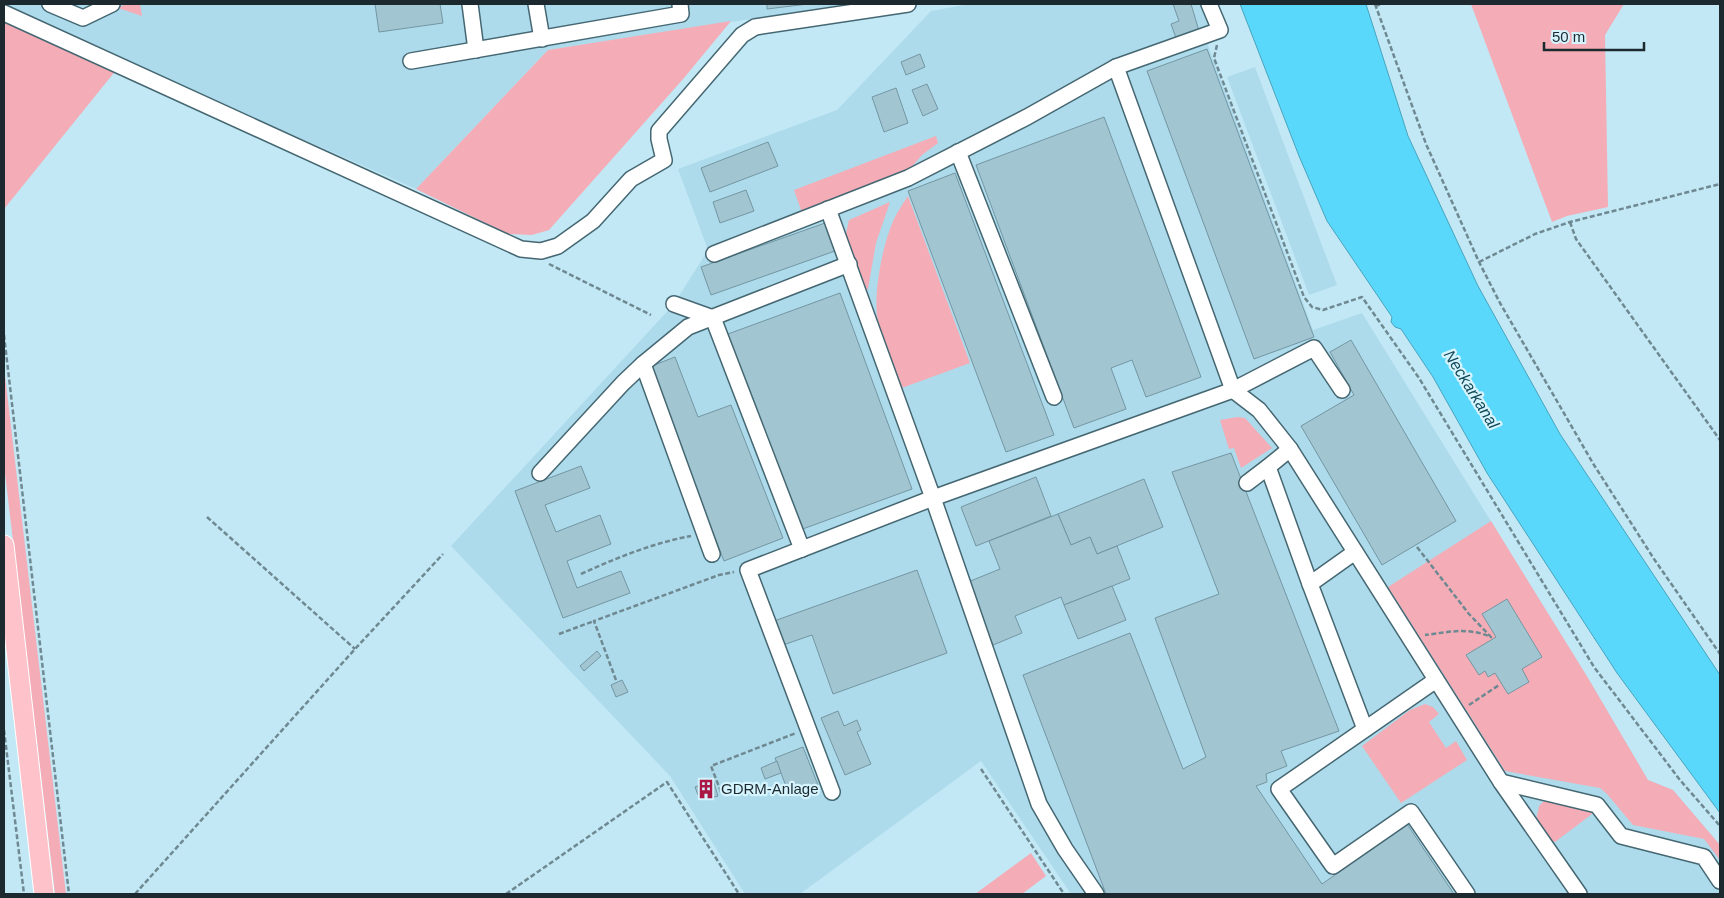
<svg xmlns="http://www.w3.org/2000/svg" width="1724" height="898" viewBox="0 0 1724 898" font-family="Arial,sans-serif">
<rect width="100%" height="100%" fill="#c2e8f5"/>
<g fill="#aedbeb">
<polygon points="4,4 848,4 548,50 416,189 139,67"/>
<polygon points="969,4 1204,4 1215,33 1208,45 1313,330 1362,313 1588,678 1648,780 1673,790 1720,845 1720,894 1071,894 981,761 800,894 745,894 670,776 451,546 674,304 708,250 678,169 837,110 931,11"/>
<polygon points="1255,67 1337,285 1309,295 1227,77"/>
</g>
<g fill="#f4adb6">
<polygon points="126,4 140,4 142,16 118,8"/>
<polygon points="1471,4 1624,4 1605,35 1608,207 1567,216 1552,222"/>
<polygon points="4,19 117,69 4,209"/>
<polygon points="731,21 684,78 549,230 532,235 508,234 416,189 548,50"/>
<polygon points="936,136 938,143 922,155 908,171 802,213 794,190"/>
<path d="M 908,196 L 970,363 L 899,389 C 891,366 881,341 877,316 C 874,288 883,244 894,219 C 898,211 903,203 908,196 Z"/>
<polygon points="890,202 876,243 868,289 863,290 845,238 849,220"/>
<polygon points="4,367 66,894 55,894 4,465"/>
<polygon points="1237,417 1245,418 1272,448 1241,468 1234,448 1229,449 1220,420"/>
<polygon points="1491,521 1588,678 1648,780 1673,790 1720,845 1720,860 1704,839 1633,825 1607,794 1600,788 1505,771 1388,587"/>
<polygon points="1425,704 1433,707 1439,714 1429,722 1446,748 1456,741 1467,760 1401,803 1362,746 1410,710"/>
<polygon points="1544,801 1590,810 1592,814 1555,842 1550,840 1536,820 1539,806"/>
<polygon points="1031,853 1046,876 1022,894 975,894"/>
</g>
<polygon fill="#5ad8fb" stroke="#47a4be" points="1240,4 1366,4 1408,136 1478,286 1560,434 1720,675 1720,813 1617,673 1487,473 1433,377 1401,329 1395,327 1391,322 1392,317 1327,221 1299,156"/>
<g fill="#a1c6d2" stroke="#7396a2">
<polygon points="375,4 440,4 443,23 379,32"/>
<polygon points="767,4 808,4 767,9"/>
<polygon points="1173,4 1191,4 1199,31 1176,38 1171,24 1179,21"/>
<polygon points="1207,49 1314,337 1254,359 1147,71"/>
<polygon points="920,54 925,67 906,75 901,62"/>
<polygon points="927,84 938,109 923,116 912,90"/>
<polygon points="896,88 908,123 884,132 872,97"/>
<polygon points="1104,117 1201,377 1146,397 1132,360 1111,368 1126,409 1074,428 976,165"/>
<polygon points="768,142 778,166 710,192 701,168"/>
<polygon points="955,173 1054,435 1006,452 908,191"/>
<polygon points="746,190 754,211 720,223 713,202"/>
<polygon points="825,223 835,251 711,295 701,267"/>
<polygon points="840,293 912,489 800,530 728,334"/>
<polygon points="1351,340 1456,521 1382,565 1301,426 1354,395 1330,352"/>
<polygon points="675,357 698,417 731,405 783,538 724,561 649,367"/>
<polygon points="1231,453 1339,731 1281,751 1287,766 1266,774 1267,782 1256,786 1322,884 1407,824 1454,894 1106,894 1023,675 1130,633 1183,769 1206,757 1155,618 1219,594 1172,472"/>
<polygon points="581,466 590,488 545,505 556,532 600,515 611,544 567,561 577,588 621,571 630,593 563,618 515,491"/>
<polygon points="1036,477 1051,516 976,546 961,507"/>
<polygon points="1144,479 1163,527 1097,554 1090,537 1071,545 1058,514"/>
<polygon points="1058,514 1071,545 1090,537 1097,554 1117,546 1130,579 1064,605 1061,597 1015,616 1022,633 993,645 968,582 1000,569 989,541"/>
<polygon points="917,570 947,653 833,694 812,635 783,645 774,621"/>
<polygon points="1112,586 1126,620 1078,639 1064,605"/>
<polygon points="1507,599 1542,657 1522,669 1529,682 1508,694 1495,673 1488,677 1485,671 1479,675 1466,655 1496,637 1482,614"/>
<polygon points="597,651 601,656 584,671 580,666"/>
<polygon points="622,680 628,692 616,697 611,685"/>
<polygon points="838,711 844,726 857,720 861,730 857,732 871,764 845,775 821,718"/>
<polygon points="803,747 818,785 790,796 775,758"/>
<polygon points="777,761 781,773 765,779 761,768"/>
<polygon points="713,780 718,796 711,798 709,791 698,795 695,787"/>
</g>
<g fill="none" stroke-linecap="round" stroke-linejoin="round">
<defs>
<g id="minor">
<polyline points="50,4 83,18 112,4"/>
<polyline points="470,4 476,50"/>
<polyline points="536,4 542,39"/>
<polyline points="4,13 521,249 541,251 558,246 593,221 631,179 664,160 659,139 659,131 742,35 755,27 908,4"/>
<polyline points="411,61 681,14 680,4"/>
<polyline points="1116,67 1233,390 1259,410 1290,449 1501,782 1579,894"/>
<polyline points="958,152 1054,397"/>
<polyline points="828,209 933,498 1039,804 1065,849 1096,894"/>
<polyline points="714,254 908,178 1027,117 1116,67 1220,30 1209,4"/>
<polyline points="674,304 713,318"/>
<polyline points="713,318 802,549"/>
<polyline points="1290,449 1268,467 1310,584 1365,729"/>
<polyline points="540,473 623,383 643,364"/>
<polyline points="1247,483 1268,467"/>
<polyline points="712,554 643,364 688,327 849,264"/>
<polyline points="1310,584 1355,552"/>
<polyline points="1436,680 1279,789 1333,866 1411,812 1467,894"/>
<polyline points="1501,782 1597,805 1621,836 1704,857 1720,881"/>
<polyline points="832,792 748,570 933,498 1233,390 1314,348 1342,390"/>
</g>
<polyline id="major" points="4,545 44,894"/>
</defs>
<use href="#minor" stroke="#456772" stroke-width="18"/>
<use href="#major" stroke="#fff" stroke-width="21"/>
<g stroke="#6f8992" stroke-width="2.5" stroke-dasharray="5 2.5" stroke-linecap="butt">
<polyline points="1375,4 1426,144 1479,262 1500,303 1594,465 1654,559 1720,654"/>
<polyline points="1375,6 1382,4"/>
<polyline points="1217,45 1214,58 1304,297 1312,307 1323,310 1362,297 1419,378 1594,667 1680,780 1720,826"/>
<polyline points="1570,222 1576,239 1720,440"/>
<polyline points="1479,262 1535,234 1570,222 1720,184"/>
<polyline points="549,264 651,315"/>
<polyline points="4,335 69,894"/>
<polyline points="207,517 355,649"/>
<path d="M 1417,547 L 1469,614 L 1491,637 C 1468,627 1449,632 1425,635"/>
<path d="M 581,574 C 616,558 653,543 691,536"/>
<polyline points="559,634 594,621"/>
<polyline points="616,680 594,621 719,575 734,572"/>
<polyline points="1469,705 1499,685"/>
<polyline points="4,730 24,894"/>
<polyline points="981,769 1064,894"/>
<polyline points="721,792 711,766 796,733"/>
<polyline points="135,894 355,649 443,554"/>
<polyline points="506,894 667,782 739,894"/>
</g>
<use href="#minor" stroke="#fff" stroke-width="15"/>
<use href="#major" stroke="#fec2cb" stroke-width="19"/>
</g>
<defs>
<symbol id="building-bare" viewBox="-9 -9 18 18"><path d="M-4-6H4V6H1V3H-1V6H-4ZM-2.5-4.3h1.7v1.8h-1.7ZM.8-4.3h1.7v1.8H.8ZM-2.5-1h1.7V.8h-1.7ZM.8-1h1.7V.8H.8Z" fill="#ab1745" stroke="#d6f4fe" stroke-width="2.5" paint-order="stroke"/></symbol>
</defs>
<g fill-rule="evenodd">
<use href="#building-bare" x="692" y="775" width="28" height="28"/>
</g>
<g text-anchor="middle" stroke-width="4.5" stroke-linejoin="round" paint-order="stroke">
<g font-size="15" fill="#1c2a2f" stroke="#d6f4fe" text-anchor="start">
<text x="721" y="794">GDRM-Anlage</text>
</g>
<g font-size="16" font-style="italic" fill="#114857" stroke="#d6f4fe">
<text transform="translate(1472 389) rotate(58)" y="6">Neckarkanal</text>
</g>
</g>
<rect width="1724" height="898" fill="none" stroke="#1c2a2f" stroke-width="10"/>
<path d="M1544 42v8h100v-8" fill="none" stroke="#1c2a2f" stroke-width="2.5"/>
<text x="1552" y="42" font-size="15" fill="#1c2a2f" stroke="#d6f4fe" stroke-width="4" paint-order="stroke">50 m</text>
</svg>
